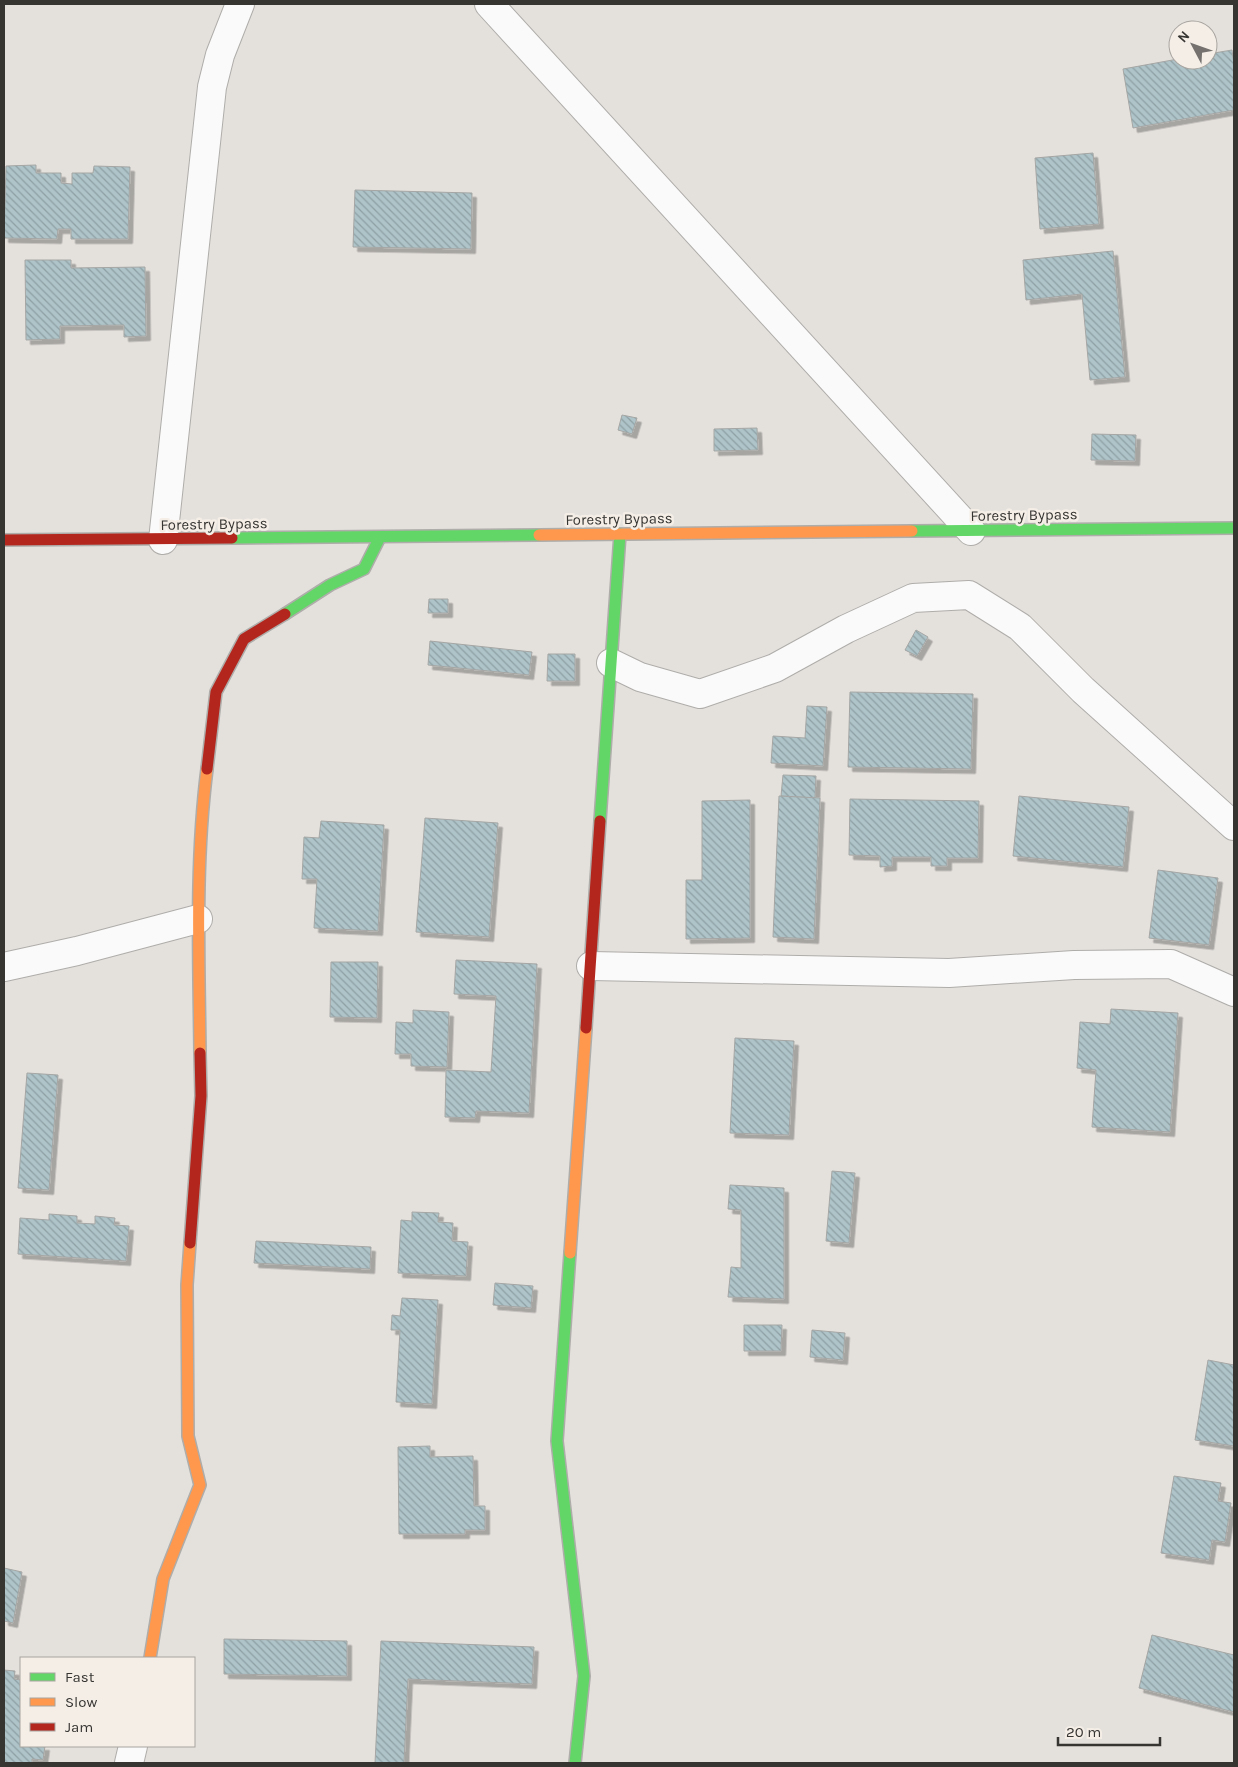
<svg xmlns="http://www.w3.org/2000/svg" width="1238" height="1767" viewBox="0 0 1238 1767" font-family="Karla,sans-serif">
<defs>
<pattern id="building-back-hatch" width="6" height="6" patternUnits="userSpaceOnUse" patternTransform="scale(1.25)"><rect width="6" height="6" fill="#aec4c9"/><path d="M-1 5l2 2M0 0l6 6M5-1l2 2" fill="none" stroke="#8ea0a4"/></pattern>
<filter id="shadow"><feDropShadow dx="4.5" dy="4.5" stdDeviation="0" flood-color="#0004"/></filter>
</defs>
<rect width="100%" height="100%" fill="#e4e1dd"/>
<g fill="url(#building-back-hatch)" stroke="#a5a6a4" filter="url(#shadow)">
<polygon points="1232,50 1234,64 1234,110 1133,128 1123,69 1178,59 1208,60 1208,54"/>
<polygon points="1093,153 1099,224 1040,229 1035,158"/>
<polygon points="36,165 36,173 61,173 61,183 72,184 72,173 93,173 94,166 130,167 128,239 71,239 71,229 58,229 57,239 4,238 6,166"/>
<polygon points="355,190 472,193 471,249 353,247"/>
<polygon points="1113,251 1125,377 1090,380 1082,294 1026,300 1023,260"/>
<polygon points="25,260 71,260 71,268 145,267 146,336 124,337 124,325 60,326 60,339 26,340"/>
<polygon points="622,415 637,418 632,434 618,430"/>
<polygon points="757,428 758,450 714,451 714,429"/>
<polygon points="1092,434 1136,435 1135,461 1091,460"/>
<polygon points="429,599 448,599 448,613 428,613"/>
<polygon points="916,630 928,637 917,656 905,650"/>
<polygon points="430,641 532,652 529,675 428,665"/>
<polygon points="548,654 575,654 575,681 547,681"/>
<polygon points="850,692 973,694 971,769 848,767"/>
<polygon points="807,706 827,707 823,766 771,763 773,736 805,738"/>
<polygon points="783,775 816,776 815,798 781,796"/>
<polygon points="779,796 820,798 814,939 773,937"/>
<polygon points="1019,796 1129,807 1123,867 1013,856"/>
<polygon points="850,799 979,801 978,858 947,858 947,866 931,866 931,857 892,857 892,866 880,867 880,856 849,855"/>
<polygon points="750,800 750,938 686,939 686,880 702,880 702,801"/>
<polygon points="425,818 498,823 489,937 416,932"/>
<polygon points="321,821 384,825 378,931 314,928 317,879 302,879 304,837 319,838"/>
<polygon points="1158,870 1218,878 1209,945 1149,938"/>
<polygon points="456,960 537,964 529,1113 476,1111 475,1118 445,1117 446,1070 491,1072 496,996 454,994"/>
<polygon points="331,962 378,962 377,1018 330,1017"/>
<polygon points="1111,1009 1178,1013 1170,1132 1092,1127 1096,1070 1077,1068 1080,1022 1110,1024"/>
<polygon points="413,1010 449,1012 447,1067 411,1066 411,1054 395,1054 396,1022 413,1023"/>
<polygon points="735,1038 794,1041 789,1135 730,1133"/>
<polygon points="27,1073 58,1075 49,1190 18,1188"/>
<polygon points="832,1171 855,1173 849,1243 826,1241"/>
<polygon points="730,1185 784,1188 784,1299 728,1297 731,1267 741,1268 741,1210 728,1209"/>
<polygon points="412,1212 439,1213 438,1222 453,1223 452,1241 468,1242 466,1276 398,1273 401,1220 412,1221"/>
<polygon points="49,1214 77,1216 77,1223 95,1224 95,1216 115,1218 114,1225 129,1226 126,1261 18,1254 20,1218 49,1220"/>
<polygon points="256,1241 371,1247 370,1269 254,1263"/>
<polygon points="495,1283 533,1286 531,1308 493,1305"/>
<polygon points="402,1298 438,1300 432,1404 396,1402 400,1330 391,1330 392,1315 400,1316"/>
<polygon points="744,1325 782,1325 781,1351 744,1351"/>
<polygon points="812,1330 845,1333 843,1360 810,1357"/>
<polygon points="1208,1360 1234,1365 1234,1360 1234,1446 1195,1440"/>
<polygon points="430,1446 430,1457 473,1456 474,1506 485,1506 485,1530 465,1530 465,1534 399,1534 398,1447"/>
<polygon points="1174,1476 1221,1483 1218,1501 1231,1503 1225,1542 1212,1540 1209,1560 1161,1553"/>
<polygon points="4,1568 22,1572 13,1623 4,1621"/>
<polygon points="1152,1635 1234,1655 1234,1712 1139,1688"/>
<polygon points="224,1639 347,1641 347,1676 224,1674"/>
<polygon points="381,1641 534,1647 532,1684 408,1679 404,1763 375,1763"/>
<polygon points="4,1670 15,1671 14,1679 21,1680 21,1746 45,1746 43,1760 32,1759 32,1763 4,1763"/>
</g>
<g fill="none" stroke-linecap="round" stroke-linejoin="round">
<defs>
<g id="street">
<polyline points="489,4 971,531"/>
<polyline points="163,540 212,87 220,55 240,4"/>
<polyline points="611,663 640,677 700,694 775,668 846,629 913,598 969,595 1020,627 1083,690 1234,826"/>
<polyline points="591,966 949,973 1074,965 1171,964 1234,992"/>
<polyline points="4,967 77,951 198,919"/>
<polyline points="129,1763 133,1746"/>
</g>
<g id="fast">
<polyline points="912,531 1234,528"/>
<polyline points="232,538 539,535"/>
<polyline points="285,614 330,585 364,569 380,537"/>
<polyline points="600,821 620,534"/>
<polyline points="570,1253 557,1441 584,1676 575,1763"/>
</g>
<g id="slow">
<polyline points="539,535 912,531"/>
<path d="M 200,1053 C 199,958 195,863 207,769"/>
<polyline points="570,1253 586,1028"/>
<polyline points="150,1658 163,1579 200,1485 188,1436 187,1285 190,1243"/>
</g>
<g id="jam">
<polyline points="4,540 232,538"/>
<polyline points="207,769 216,692 244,639 285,614"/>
<polyline points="586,1028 600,821"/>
<polyline points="190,1243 201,1096 200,1053"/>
</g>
</defs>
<use href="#street" stroke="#afadaa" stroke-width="30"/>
<use href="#fast" stroke="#afadaa" stroke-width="14"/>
<use href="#slow" stroke="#afadaa" stroke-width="14"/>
<use href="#jam" stroke="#afadaa" stroke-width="14"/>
<use href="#street" stroke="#fbfafa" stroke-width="28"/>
<use href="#fast" stroke="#63d668" stroke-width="11"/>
<use href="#slow" stroke="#ff974d" stroke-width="11"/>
<use href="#jam" stroke="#b3261e" stroke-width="11"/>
</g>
<g text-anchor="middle" stroke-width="5" stroke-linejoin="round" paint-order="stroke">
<g font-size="15" fill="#373532" stroke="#f4eee7">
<text transform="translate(1024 515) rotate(-1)" y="5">Forestry Bypass</text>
<text transform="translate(619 519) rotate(-1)" y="5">Forestry Bypass</text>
<text transform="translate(214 524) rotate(-1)" y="5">Forestry Bypass</text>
</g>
</g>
<rect width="1238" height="1767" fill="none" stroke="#373532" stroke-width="10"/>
<rect x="20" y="1657" width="175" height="90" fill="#f4eee7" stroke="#a8a49f"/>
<rect x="30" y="1673" width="25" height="8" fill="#63d668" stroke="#a8a49f"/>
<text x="65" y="1682" font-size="15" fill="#373532">Fast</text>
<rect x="30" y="1698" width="25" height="8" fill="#ff974d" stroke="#a8a49f"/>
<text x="65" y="1707" font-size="15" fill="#373532">Slow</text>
<rect x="30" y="1723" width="25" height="8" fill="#b3261e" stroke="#a8a49f"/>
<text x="65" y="1732" font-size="15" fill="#373532">Jam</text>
<g transform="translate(1193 45) rotate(311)"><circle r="24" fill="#f4eee7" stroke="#a8a49f"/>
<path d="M0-4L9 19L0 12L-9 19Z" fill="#74716e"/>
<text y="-8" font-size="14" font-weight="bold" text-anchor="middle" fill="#373532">N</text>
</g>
<path d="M1058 1737v8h102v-8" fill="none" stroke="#373532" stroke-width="2.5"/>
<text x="1066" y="1737" font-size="15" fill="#373532" stroke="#f4eee7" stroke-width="4" paint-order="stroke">20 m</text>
</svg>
